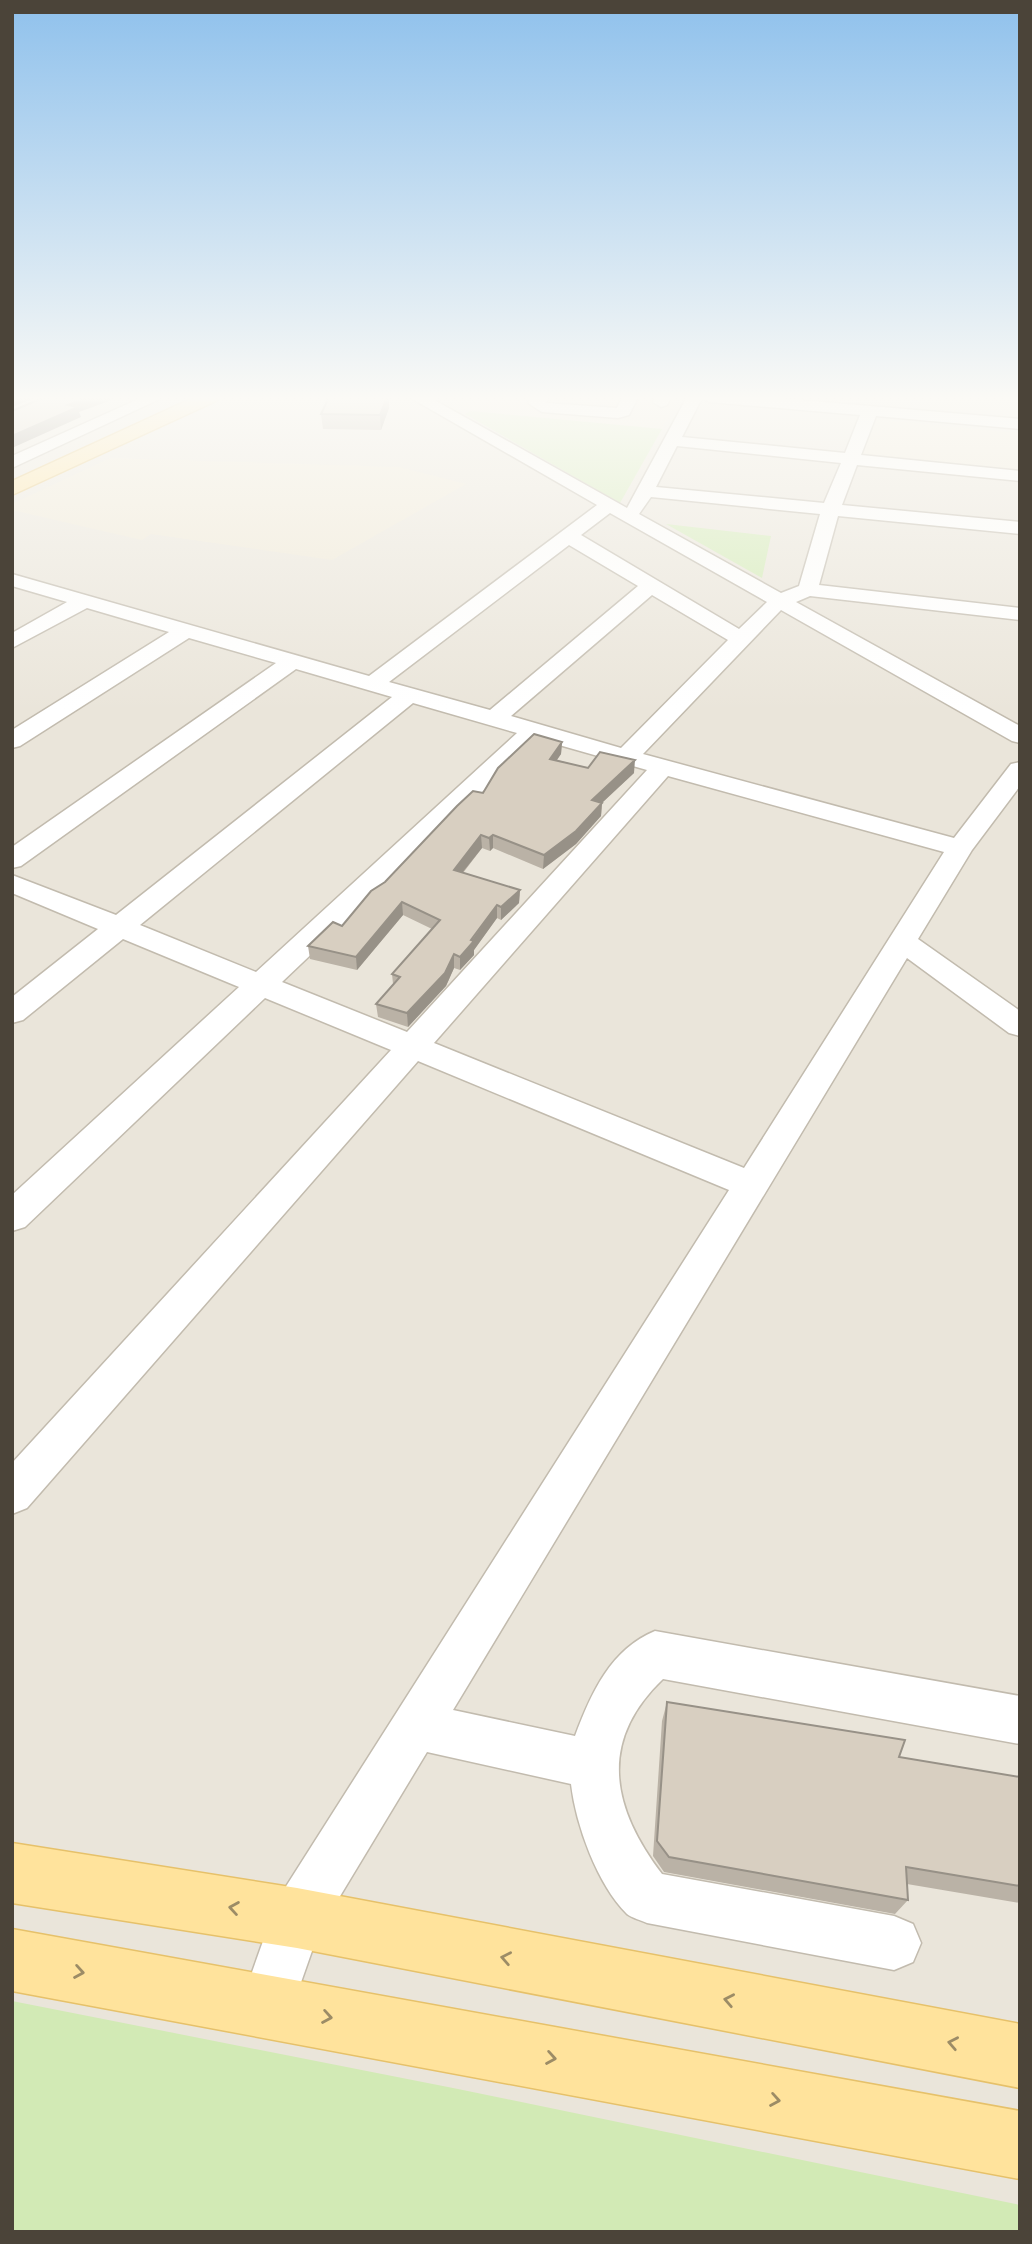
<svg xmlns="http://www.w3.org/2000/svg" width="1032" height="2244" viewBox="0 0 1032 2244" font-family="'IBM Plex Sans',sans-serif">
<rect width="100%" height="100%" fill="#f6f3ec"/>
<rect fill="#eae5da" x="12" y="397" width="1008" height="1835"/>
<g fill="#efe8d6">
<polygon points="448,397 679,397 662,429 471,411"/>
<polygon points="874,419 1018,433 1020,472 859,457"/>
<polygon points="110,458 399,467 466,484 332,560 151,534 142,540 12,510 12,504"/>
</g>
<g fill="#d2eab5">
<polygon points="471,411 662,429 620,503 465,414"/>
<polygon points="666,524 771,536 762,578"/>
<polygon points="12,2001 458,2089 1020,2205 1020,2232 12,2232"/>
</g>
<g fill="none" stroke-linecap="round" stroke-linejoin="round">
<defs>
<g id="minor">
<polygon points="143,397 164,397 12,468 12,456"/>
<path d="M 409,397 L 429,397 L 627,508 L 687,397 L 765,397 L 1020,419 L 1020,429 L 876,416 L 861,455 L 1020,471 L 1020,481 L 857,465 L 842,505 L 1020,522 L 1020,534 L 838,516 L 819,585 L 1020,608 L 1020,620 L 810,596 L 796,602 L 1020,726 L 1020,743 L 1012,741 L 781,610 L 643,754 L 954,838 L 1011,764 L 1020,762 L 1020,786 L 972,850 L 918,939 L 1020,1011 L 1020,1036 L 1009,1033 L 907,958 L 453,1710 L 575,1736 C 591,1693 611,1649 655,1631 L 1020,1696 L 1020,1744 L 663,1679 C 598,1741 611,1807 662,1874 L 894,1916 L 913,1924 L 921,1943 L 913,1962 L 894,1970 L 647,1923 C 641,1920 632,1918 627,1914 C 597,1884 576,1825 571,1784 L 427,1752 L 319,1931 L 286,2025 L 267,2033 L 248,2025 L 240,2006 L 278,1899 L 729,1190 L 418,1061 L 27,1508 L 12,1514 L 12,1463 L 391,1050 L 265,998 L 25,1227 L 12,1231 L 12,1195 L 239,987 L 123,939 L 23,1020 L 12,1023 L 12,997 L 98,929 L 12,893 L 12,875 L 116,915 L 392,697 L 296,669 L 21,866 L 12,868 L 12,847 L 276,663 L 189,638 L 20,746 L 12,748 L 12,730 L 169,632 L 87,608 L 12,648 L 12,633 L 67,602 L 12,586 L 12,574 L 369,676 L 597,505 ZM 702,398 L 709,402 L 860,415 L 845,453 L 682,437 ZM 677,446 L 841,463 L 824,503 L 656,487 ZM 651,497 L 820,514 L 799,586 L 781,593 L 639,514 ZM 610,513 L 767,602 L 739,629 L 581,535 ZM 569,545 L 638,586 L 490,710 L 389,682 ZM 652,595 L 728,640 L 621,748 L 511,716 ZM 413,703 L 517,733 L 256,972 L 140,925 ZM 538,739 L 647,770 L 407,1032 L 282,982 ZM 668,776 L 944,852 L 744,1168 L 434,1043 Z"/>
<polygon points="533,397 549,397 546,403 617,408 622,397 638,397 629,415 618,418 542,412 528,403"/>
<polygon points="655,397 671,397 667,405 661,407 653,402"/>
</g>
<g id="major">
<polygon points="195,397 219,397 216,401 12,495 12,481"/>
<polygon points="12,1843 297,1888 1020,2024 1020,2088 297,1948 12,1903"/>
<polygon points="12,1929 1020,2111 1020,2179 12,1991"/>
</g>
</defs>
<use href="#minor" stroke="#c2bbae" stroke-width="3"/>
<use href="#major" stroke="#e6c16a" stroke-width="3"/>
<use href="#minor" fill="#fff" fill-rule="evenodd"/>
<use href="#major" fill="#ffe39c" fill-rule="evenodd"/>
</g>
<g fill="#bab2a6">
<polygon points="387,397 389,397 389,408 381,430 323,429 321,414"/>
<polygon points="562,742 561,754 557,760 588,768 634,773 602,803 601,816 576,844 543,869 493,848 490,851 482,848 463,873 520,890 519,903 501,920 497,918 474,950 474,955 460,970 454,968 446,986 408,1027 378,1017 376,1004 393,984 392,974 432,929 403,915 357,970 310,959 308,946 342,926 385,882 483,793"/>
<polygon points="667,1702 899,1757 1020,1777 1020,1903 907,1884 908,1900 895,1914 664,1872 653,1856 662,1721"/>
</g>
<g fill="#979187">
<polygon points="12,397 37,397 12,407"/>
<polygon points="89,397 120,397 79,412 81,417 12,448 12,436 68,405"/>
<polygon points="387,397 389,397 389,408 381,430 380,415"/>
<polygon points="562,742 561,754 549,771 550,759"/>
<polygon points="635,760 634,773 591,813 592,800"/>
<polygon points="602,803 601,816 576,844 543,869 544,855"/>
<polygon points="481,835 482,848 454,883 454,870"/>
<polygon points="493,835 493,848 490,851 489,838"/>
<polygon points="520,890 519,903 501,920 501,907"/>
<polygon points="402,902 403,915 357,970 356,957"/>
<polygon points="497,905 497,918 474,950 474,955 460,970 460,957"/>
<polygon points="454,954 454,968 446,986 408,1027 407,1013"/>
</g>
<g fill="#d8cfc1" stroke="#979187" stroke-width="2">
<polygon points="45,397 89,397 68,405 78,407 12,436 12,411"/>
<polygon points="329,397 387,397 380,415 321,414"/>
<polygon points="534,734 562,742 550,759 588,768 600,752 635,760 592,800 602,803 576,831 544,855 493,835 489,838 481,835 454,870 520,890 501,907 497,905 471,940 474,941 460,957 454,954 445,973 407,1013 376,1004 400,977 392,974 440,920 402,902 356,957 308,946 333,922 342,926 371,891 385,882 457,806 473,791 483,793 498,768"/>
<polygon points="667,1702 905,1740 899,1757 1020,1777 1020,1886 906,1867 908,1900 669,1857 657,1841"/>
</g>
<defs><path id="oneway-chevron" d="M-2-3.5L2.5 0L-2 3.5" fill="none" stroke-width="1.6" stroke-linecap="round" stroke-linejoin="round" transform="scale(1.75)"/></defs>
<g stroke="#9c8c66">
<use href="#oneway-chevron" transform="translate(234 1908) rotate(-171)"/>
<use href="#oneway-chevron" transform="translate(506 1958) rotate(-169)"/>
<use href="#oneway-chevron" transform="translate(79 1972) rotate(10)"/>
<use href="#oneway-chevron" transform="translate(729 2000) rotate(-169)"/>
<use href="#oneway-chevron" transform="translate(327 2017) rotate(10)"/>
<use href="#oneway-chevron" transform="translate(953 2043) rotate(-169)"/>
<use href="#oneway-chevron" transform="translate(551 2058) rotate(10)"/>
<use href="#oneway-chevron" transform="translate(775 2100) rotate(10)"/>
</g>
<linearGradient id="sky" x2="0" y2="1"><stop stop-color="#8fc1ec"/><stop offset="0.56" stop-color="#fbfaf6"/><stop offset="1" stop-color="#fbfaf6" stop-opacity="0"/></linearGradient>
<rect width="1032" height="711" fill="url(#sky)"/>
<rect width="1032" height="2244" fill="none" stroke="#4b4439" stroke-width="28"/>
</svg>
